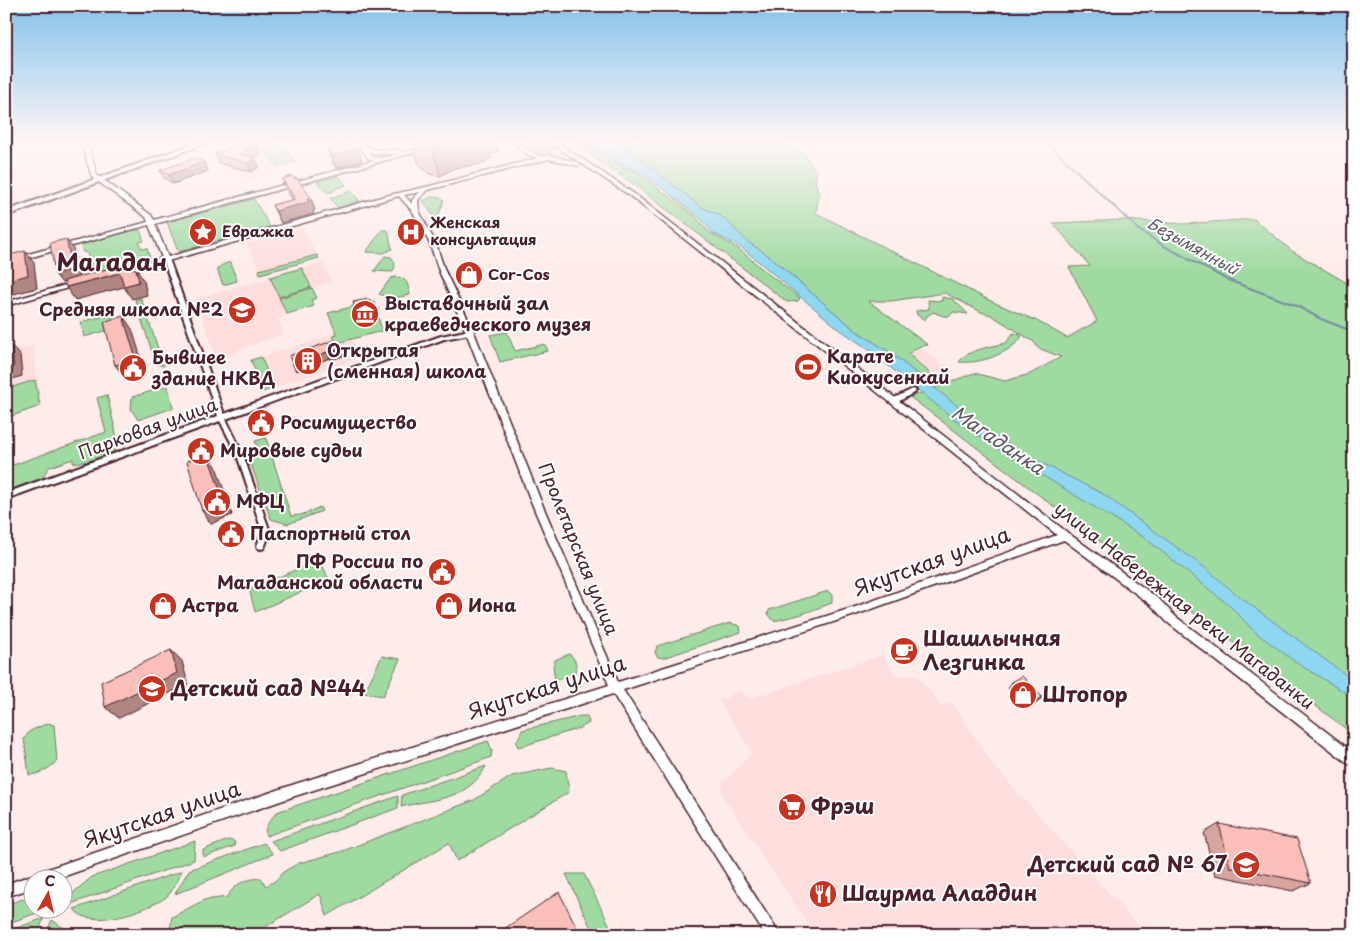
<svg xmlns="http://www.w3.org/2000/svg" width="1360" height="941" viewBox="0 0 1360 941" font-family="'Playpen Sans',sans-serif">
<rect width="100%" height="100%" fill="#feecea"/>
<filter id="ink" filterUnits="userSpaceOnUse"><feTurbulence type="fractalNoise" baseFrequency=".02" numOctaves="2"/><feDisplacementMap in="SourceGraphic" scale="10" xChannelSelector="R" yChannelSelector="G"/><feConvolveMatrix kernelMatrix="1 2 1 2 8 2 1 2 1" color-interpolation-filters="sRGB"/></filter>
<g filter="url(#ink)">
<g fill="#fddedc">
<polygon points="262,141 271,141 279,145 296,162 279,167 280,172 252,179 230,176 208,161"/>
<polygon points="302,228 317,255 259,270 247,244"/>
<polygon points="322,263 332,282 280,298 287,316 278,319 284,334 237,350 237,353 217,359 198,306 203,305 202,301 199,302 197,298"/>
<polygon points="337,333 337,343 353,339 354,346 361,357 274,388 261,357"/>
<polygon points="33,345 42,407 6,419 6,352"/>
<polygon points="918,347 951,370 940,375 932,375 907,354"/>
<polygon points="882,655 895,675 918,676 940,705 952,703 994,766 1147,935 815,935 722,795 722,782 737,769 752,752 719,701 740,691 749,699"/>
</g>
<g fill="#9fdaa0" stroke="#747c66">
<path d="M 262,141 C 278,141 287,150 296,162 L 278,167 L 266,151 L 251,144 Z"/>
<polygon points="525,141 546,141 555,149 551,153 540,153"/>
<polygon points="571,141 580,141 622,166 638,173 695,216 709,232 739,249 767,273 800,298 798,301 787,302 632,183 618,174 622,172 619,170 614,172"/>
<polygon points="612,141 779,141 803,152 817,172 815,182 819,192 816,213 993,302 1037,321 1067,338 1097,321 1069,267 1090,266 1053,223 1124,220 1183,224 1254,219 1292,251 1354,287 1354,735 910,397 974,373 1005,381 1030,374 1061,357 1038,348 1034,342 991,315 981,312 945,293 891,301 868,301 928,345 918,347 908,354 932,375 927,382 892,354 855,330 765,253 749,243 721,216 701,207 625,147"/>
<path d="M 339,176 L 346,185 L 335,189 L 333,192 C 326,194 322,188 317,182 Z"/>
<polygon points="351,191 360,201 338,208 330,198"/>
<polygon points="431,197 439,197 444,200 438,218 435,218 423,201"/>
<polygon points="254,199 270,227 178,252 167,222"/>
<polygon points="135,230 140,230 144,241 139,242 142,249 147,248 150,258 146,261 93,275 87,253 83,252 81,245"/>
<polygon points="382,230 388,230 392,249 384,253 366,252"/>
<polygon points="317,255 319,258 260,274 259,270"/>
<path d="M 385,256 L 391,257 C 396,262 396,267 392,272 L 374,271 Z"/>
<polygon points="230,262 237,281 223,285 217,269 222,265"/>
<polygon points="302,268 311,287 279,297 270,277"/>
<path d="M 396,277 C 408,278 408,285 410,295 L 393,298 L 393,295 L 385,296 L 379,294 L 391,278 Z"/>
<polygon points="312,288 317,298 311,300 314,306 287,314 279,298"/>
<polygon points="942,297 953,299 968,314 953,312 950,316 943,316 933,312 927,316 925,320 917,315 916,311 929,309 928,300 942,301"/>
<polygon points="141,298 164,366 156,364 135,300"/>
<polygon points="374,301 382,331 337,343 333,336 337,335 328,313"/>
<polygon points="104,316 121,318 126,325 84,337 81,322"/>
<polygon points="507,332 515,351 545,344 548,351 500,362 490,335"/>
<path d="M 1013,333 L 1021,335 L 1021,338 C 1008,354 981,364 959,362 C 967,349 992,347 1006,343 Z"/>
<polygon points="261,357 274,388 263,392 251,360"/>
<polygon points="35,380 40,406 6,418 6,389"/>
<polygon points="168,386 173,408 138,420 131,409 132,397"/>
<path d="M 107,395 L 118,442 L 116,444 L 117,448 C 106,461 88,461 73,463 L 73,459 L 49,467 L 42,478 L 6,491 L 6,419 L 13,465 L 106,432 L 97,398 Z"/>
<polygon points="266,438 291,516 301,515 320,507 322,511 288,524 271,519 247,454 257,446 255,441"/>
<polygon points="317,561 321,562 329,580 255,612 250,592 252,588"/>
<polygon points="828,591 832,595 832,603 799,615 774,621 768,614 769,610"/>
<polygon points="730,623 740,626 741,632 663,658 658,657 655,653 657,646"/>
<path d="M 569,654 C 577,659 578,669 573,676 L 555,680 L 553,666 L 555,660 Z"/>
<polygon points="382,656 400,659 383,696 364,693"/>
<polygon points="581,716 587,716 589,723 580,728 526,745 518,747 516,743 522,730"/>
<path d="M 48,723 L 54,725 L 57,761 C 51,768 38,775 29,775 L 24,739 L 30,731 Z"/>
<path d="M 488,741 L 492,750 L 491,757 L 486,759 L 266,836 C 263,827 271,819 277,812 Z"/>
<path d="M 486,766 C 468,801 435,798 401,807 L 402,795 Z"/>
<path d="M 552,768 L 566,771 L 569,792 L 457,861 L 449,843 L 327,916 L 320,894 L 252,935 L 169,935 L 172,917 L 204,900 L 227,897 C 235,883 246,879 261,878 L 266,886 L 275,881 L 283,872 L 299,863 L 340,852 L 474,800 L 512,776 Z"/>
<polygon points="398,796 398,808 280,851 271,841"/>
<polygon points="228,840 234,841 235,846 203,857 203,850"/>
<polygon points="195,841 194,860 71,904 71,898 74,892 92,877"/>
<polygon points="264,843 273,854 175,894 189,870"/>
<path d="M 182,871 C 177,879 172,894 165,898 C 148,910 88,931 74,909 Z"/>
<polygon points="566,874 584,874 609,924 609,935 594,935"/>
<polygon points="23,899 32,906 32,908 40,912 6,924 6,905"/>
<polygon points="44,918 37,935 6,935 6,932"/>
<polygon points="52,920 74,935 45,935"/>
</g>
<polygon fill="#8ed7f0" stroke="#738da1" points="581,141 612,141 625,147 701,207 721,216 749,243 765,253 855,330 892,354 994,435 1028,456 1103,494 1204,567 1237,595 1354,681 1354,698 1297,663 1255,632 1230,606 1145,538 999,449 954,419 865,347 839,329 742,248 713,233 699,217 658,185 639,172 623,166"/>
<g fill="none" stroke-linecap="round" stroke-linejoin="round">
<polyline stroke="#738da1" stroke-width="2" points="1045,141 1139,230 1164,246 1228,280 1295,305 1321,319 1354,332"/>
<defs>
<g id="minor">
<polygon points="166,257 169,259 224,414 441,336 470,330 473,332 470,334 444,339 226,419 242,452 270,532 264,548 261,549 258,548 257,546 262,532 256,512 236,452 220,421 6,499 6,493 218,416 163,259"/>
<polygon points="913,389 915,390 916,391 915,392 896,403 892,403 891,401 892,399"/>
</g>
<g id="tertiary">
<path d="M 81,141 L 87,141 L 97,175 L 151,215 L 154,220 L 375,160 L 369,159 L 355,141 L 361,141 C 370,153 386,150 400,150 L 403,152 L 400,154 L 378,154 L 368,151 L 373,157 L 382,158 L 420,148 L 423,150 L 155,224 L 168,257 L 385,196 L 426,187 L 538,158 L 528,155 L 512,141 L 518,141 C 527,149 536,159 549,155 L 580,163 L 580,165 L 578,166 L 549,159 L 428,190 L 418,200 L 419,211 L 436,244 L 445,271 L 474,332 L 540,499 L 618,682 L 855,607 L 1057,535 L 629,195 L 548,141 L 555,141 L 633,193 L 1068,533 L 1159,599 L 1175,616 L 1354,753 L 1354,767 L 1350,765 L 1167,622 L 1151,605 L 1064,540 L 855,615 L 623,690 L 780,935 L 765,935 L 613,694 L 295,796 L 59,878 L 32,878 L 32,888 L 6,897 L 6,884 L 32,875 L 36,877 L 37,873 L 42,871 L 295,784 L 609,685 L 530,499 L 466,332 L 439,271 L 430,244 L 413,212 L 399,196 L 125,273 L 123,272 L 123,270 L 162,258 L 149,225 L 6,264 L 6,260 L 148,222 L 146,217 L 92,177 ZM 420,192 L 412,200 L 412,204 L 404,195 Z"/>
<polygon points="76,282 78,283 78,285 6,306 6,302"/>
</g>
<polygon id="primary" points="202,141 212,141 6,216 6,211"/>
</defs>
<use href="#minor" stroke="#4a1f2b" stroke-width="4"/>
<use href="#tertiary" stroke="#4a1f2b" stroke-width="3"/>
<use href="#primary" stroke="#4a1f2b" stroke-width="4"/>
<use href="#minor" fill="#fff" fill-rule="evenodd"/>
<use href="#tertiary" fill="#fff" fill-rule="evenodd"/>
<use href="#primary" fill="#fff" fill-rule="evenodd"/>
</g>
<g fill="#d8a4a0" stroke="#4a1f2b">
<polygon points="413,141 496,141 498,152 490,155 491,158 481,164 455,168 440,176 429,174 418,163"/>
<polygon points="338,142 358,149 362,161 336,168 331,161 327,149 339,146"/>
<polygon points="215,154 260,154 252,158 259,167 251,172 219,163"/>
<polygon points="204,162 208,171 173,184 164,178 160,170"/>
<polygon points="282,179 315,210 313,211 314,214 281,223 272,205 293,200 287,191"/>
<polygon points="1012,682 1042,697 1038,702 1027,709 1008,688"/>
<polygon points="1219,824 1311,883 1293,891 1215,875 1204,833"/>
</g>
<g fill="#b08682" stroke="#4a1f2b">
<polygon points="431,141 496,141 498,152 490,155 491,158 481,164 455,168 440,176"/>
<polygon points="256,145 260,154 244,162 239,154"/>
<polygon points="358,149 362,161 336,168 332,156"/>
<polygon points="255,158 259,167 251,172 247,163"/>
<polygon points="204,162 208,171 173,184 169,175"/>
<polygon points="311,198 315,210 313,211 314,214 281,223 276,211"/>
<polygon points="66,239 73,248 79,278 62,283 55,274"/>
<polygon points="25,251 34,263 37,288 6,296 6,281"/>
<polygon points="136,269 144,281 147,295 132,299 124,287 75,300 66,287"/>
<polygon points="369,299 374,316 358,319 356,313"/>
<polygon points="123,316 132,329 145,371 125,378 115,365"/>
<polygon points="11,345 20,355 22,376 6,381 6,369"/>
<polygon points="340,349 343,356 331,360 328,353"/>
<polygon points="327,352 330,358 296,371 293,365"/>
<polygon points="207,453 216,466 232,515 211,524 202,511"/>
<polygon points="171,650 182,661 188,684 119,718 105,707"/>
<polygon points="1042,697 1038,702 1027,709 1031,704"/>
<polygon points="577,928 580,934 578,935 566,935"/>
</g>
<g fill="#fbbfba" stroke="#4a1f2b">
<polygon points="242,141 256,145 239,154 255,158 247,163 215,154 225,150"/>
<polygon points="340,141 351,141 358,149 332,156 327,149 341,146 338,142"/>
<polygon points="196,158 204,162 169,175 160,170"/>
<polygon points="292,176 294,179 297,178 311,198 307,199 309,202 276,211 272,205 295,199 282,179"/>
<polygon points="66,239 73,269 55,274 50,243"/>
<polygon points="25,251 28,275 6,281 6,256"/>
<polygon points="117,266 136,269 139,282 124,286 120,273 66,287 64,281"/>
<polygon points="369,299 371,309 356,313 353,302"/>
<polygon points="123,316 136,359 115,365 104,322"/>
<polygon points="335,340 340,349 328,353 327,352 293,365 289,356"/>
<polygon points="11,345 14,367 6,369 6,347"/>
<polygon points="207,453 224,502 202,511 187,461"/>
<polygon points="171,650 177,673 105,707 101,682"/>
<polygon points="1022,676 1042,697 1031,704 1012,682"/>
<polygon points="1219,824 1297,839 1311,883 1230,867"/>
<polygon points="559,892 577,928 566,935 495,935"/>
</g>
</g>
<linearGradient id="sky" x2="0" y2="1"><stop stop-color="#84c2eb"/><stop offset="0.52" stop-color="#fff6f6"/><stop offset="1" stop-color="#fff6f6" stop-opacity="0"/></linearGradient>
<rect width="1360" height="273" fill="url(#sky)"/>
<defs>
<symbol id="sight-disc" viewBox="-11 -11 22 22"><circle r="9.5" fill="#c8321e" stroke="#fff"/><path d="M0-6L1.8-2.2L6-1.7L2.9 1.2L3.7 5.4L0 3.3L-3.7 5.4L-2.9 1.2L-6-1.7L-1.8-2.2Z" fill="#fff"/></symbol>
<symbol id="hospital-disc" viewBox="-11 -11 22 22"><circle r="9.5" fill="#c8321e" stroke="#fff"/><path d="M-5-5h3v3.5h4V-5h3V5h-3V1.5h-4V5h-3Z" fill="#fff"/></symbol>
<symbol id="shop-disc" viewBox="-11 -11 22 22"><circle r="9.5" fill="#c8321e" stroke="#fff"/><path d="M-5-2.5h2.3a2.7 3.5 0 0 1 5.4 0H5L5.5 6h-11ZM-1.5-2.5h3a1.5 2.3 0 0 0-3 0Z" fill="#fff"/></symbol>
<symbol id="school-disc" viewBox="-11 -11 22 22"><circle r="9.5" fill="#c8321e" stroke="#fff"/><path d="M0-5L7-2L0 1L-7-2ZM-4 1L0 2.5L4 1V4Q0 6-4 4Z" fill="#fff"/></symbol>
<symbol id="museum-disc" viewBox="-11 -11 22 22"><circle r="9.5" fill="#c8321e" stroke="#fff"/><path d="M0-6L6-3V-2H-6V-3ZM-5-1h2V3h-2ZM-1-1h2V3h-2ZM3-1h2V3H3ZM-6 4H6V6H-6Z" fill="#fff"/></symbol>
<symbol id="building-disc" viewBox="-11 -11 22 22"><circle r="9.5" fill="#c8321e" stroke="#fff"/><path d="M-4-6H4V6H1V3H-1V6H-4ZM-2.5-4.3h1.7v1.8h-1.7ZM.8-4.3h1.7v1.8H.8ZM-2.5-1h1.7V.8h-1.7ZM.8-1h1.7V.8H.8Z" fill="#fff"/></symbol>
<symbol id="stadium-disc" viewBox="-11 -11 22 22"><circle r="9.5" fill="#c8321e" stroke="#fff"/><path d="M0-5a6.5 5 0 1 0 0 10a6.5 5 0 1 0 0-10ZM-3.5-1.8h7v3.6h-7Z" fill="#fff"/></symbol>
<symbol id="civic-disc" viewBox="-11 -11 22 22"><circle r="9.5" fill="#c8321e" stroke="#fff"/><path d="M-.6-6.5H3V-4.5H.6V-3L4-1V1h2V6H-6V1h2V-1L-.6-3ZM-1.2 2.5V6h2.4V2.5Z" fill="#fff"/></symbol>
<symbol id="cafe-disc" viewBox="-11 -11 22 22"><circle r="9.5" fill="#c8321e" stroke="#fff"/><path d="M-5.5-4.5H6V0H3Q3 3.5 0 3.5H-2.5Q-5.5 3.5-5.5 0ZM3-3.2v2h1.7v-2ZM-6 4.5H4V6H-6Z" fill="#fff"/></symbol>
<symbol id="supermarket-disc" viewBox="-11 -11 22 22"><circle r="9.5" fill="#c8321e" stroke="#fff"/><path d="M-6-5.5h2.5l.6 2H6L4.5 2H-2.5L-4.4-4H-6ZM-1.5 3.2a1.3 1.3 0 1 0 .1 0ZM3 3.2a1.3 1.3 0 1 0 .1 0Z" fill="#fff"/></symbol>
<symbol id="restaurant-disc" viewBox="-11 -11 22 22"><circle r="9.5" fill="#c8321e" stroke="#fff"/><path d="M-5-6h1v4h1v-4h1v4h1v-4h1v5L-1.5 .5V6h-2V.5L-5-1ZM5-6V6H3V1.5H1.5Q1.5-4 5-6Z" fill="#fff"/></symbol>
</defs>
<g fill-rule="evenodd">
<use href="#sight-disc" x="187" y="216" width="32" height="32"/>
<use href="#hospital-disc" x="395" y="216" width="32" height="32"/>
<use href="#shop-disc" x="453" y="259" width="32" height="32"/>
<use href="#school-disc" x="226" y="294" width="32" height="32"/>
<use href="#museum-disc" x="349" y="298" width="32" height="32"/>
<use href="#building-disc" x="292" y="345" width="32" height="32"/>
<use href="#stadium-disc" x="792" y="351" width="32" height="32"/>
<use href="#civic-disc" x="117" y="352" width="32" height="32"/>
<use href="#civic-disc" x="245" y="407" width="32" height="32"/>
<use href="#civic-disc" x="185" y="435" width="32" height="32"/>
<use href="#civic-disc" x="201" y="486" width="32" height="32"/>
<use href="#civic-disc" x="215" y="518" width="32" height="32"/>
<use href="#civic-disc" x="426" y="556" width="32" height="32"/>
<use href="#shop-disc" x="147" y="590" width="32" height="32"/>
<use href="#shop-disc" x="433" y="590" width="32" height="32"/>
<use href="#cafe-disc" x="888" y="635" width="32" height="32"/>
<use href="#school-disc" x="136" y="673" width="32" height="32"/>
<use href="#shop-disc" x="1007" y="679" width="32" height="32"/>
<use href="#supermarket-disc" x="776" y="791" width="32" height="32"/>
<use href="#school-disc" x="1230" y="849" width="32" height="32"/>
<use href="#restaurant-disc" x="807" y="878" width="32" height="32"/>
</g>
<g text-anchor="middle" stroke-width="4" stroke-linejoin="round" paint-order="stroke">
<g font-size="15" font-weight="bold" fill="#4a1f2b" stroke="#fff" text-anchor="start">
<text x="430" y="228">Женская<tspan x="430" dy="17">консультация</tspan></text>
<text x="222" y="237">Евражка</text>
<text x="488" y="280">Cor-Cos</text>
</g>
<g font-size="16" font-style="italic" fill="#5e5666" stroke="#fff">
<text transform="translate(1193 246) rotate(29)" y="6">Безымянный</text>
</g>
<g font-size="18" font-weight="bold" fill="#4a1f2b" stroke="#fff" text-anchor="start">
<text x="384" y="310">Выставочный зал<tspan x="384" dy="21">краеведческого музея</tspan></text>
<text x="223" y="316" text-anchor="end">Средняя школа №2</text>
<text x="327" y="357">Открытая<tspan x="327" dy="21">(сменная) школа</tspan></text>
<text x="827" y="363">Карате<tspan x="827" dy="21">Киокусенкай</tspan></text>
<text x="152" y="364">Бывшее<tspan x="152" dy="21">здание НКВД</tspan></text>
<text x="280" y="429">Росимущество</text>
<text x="220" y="457">Мировые судьи</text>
<text x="236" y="508">МФЦ</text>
<text x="250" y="540">Паспортный стол</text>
<text x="423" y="568" text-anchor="end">ПФ России по<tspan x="423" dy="21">Магаданской области</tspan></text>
<text x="182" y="612">Астра</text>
<text x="468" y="612">Иона</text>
</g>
<g font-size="18" fill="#4a1f2b" stroke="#fff">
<text transform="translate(148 429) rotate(-20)" y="6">Парковая улица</text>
<text transform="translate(578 549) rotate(68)" y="6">Пролетарская улица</text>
<text transform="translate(1184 606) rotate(38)" y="6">улица Набережная реки Магаданки</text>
</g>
<g font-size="19" font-style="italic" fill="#5e5666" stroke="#fff">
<text transform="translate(998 440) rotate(34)" y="7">Магаданка</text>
</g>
<g font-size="21" fill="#4a1f2b" stroke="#fff">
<text transform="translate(932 562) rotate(-20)" y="7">Якутская улица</text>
<text transform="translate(547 688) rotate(-18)" y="7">Якутская улица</text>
<text transform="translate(162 815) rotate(-19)" y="7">Якутская улица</text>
</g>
<g font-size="21" font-weight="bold" fill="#4a1f2b" stroke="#fff" text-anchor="start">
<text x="923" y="646">Шашлычная<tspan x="923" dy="24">Лезгинка</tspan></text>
<text x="171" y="696">Детский сад №44</text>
<text x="1042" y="702">Штопор</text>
<text x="811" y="814">Фрэш</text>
<text x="1227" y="872" text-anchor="end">Детский сад № 67</text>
<text x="842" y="901">Шаурма Аладдин</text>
</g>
<g font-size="24" font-weight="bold" fill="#4a1f2b" stroke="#fff">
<text x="112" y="271">Магадан</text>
</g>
</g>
<rect width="1360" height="941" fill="none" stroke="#fff" stroke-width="25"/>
<rect x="12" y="12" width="1335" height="916" fill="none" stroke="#4a1f2b" stroke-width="2" filter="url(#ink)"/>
<g transform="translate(48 894) rotate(8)"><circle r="24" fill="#ffffff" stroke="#b7a5aa"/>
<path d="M0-4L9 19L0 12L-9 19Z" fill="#c8321e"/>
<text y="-8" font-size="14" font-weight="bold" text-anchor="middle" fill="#4a1f2b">С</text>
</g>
</svg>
